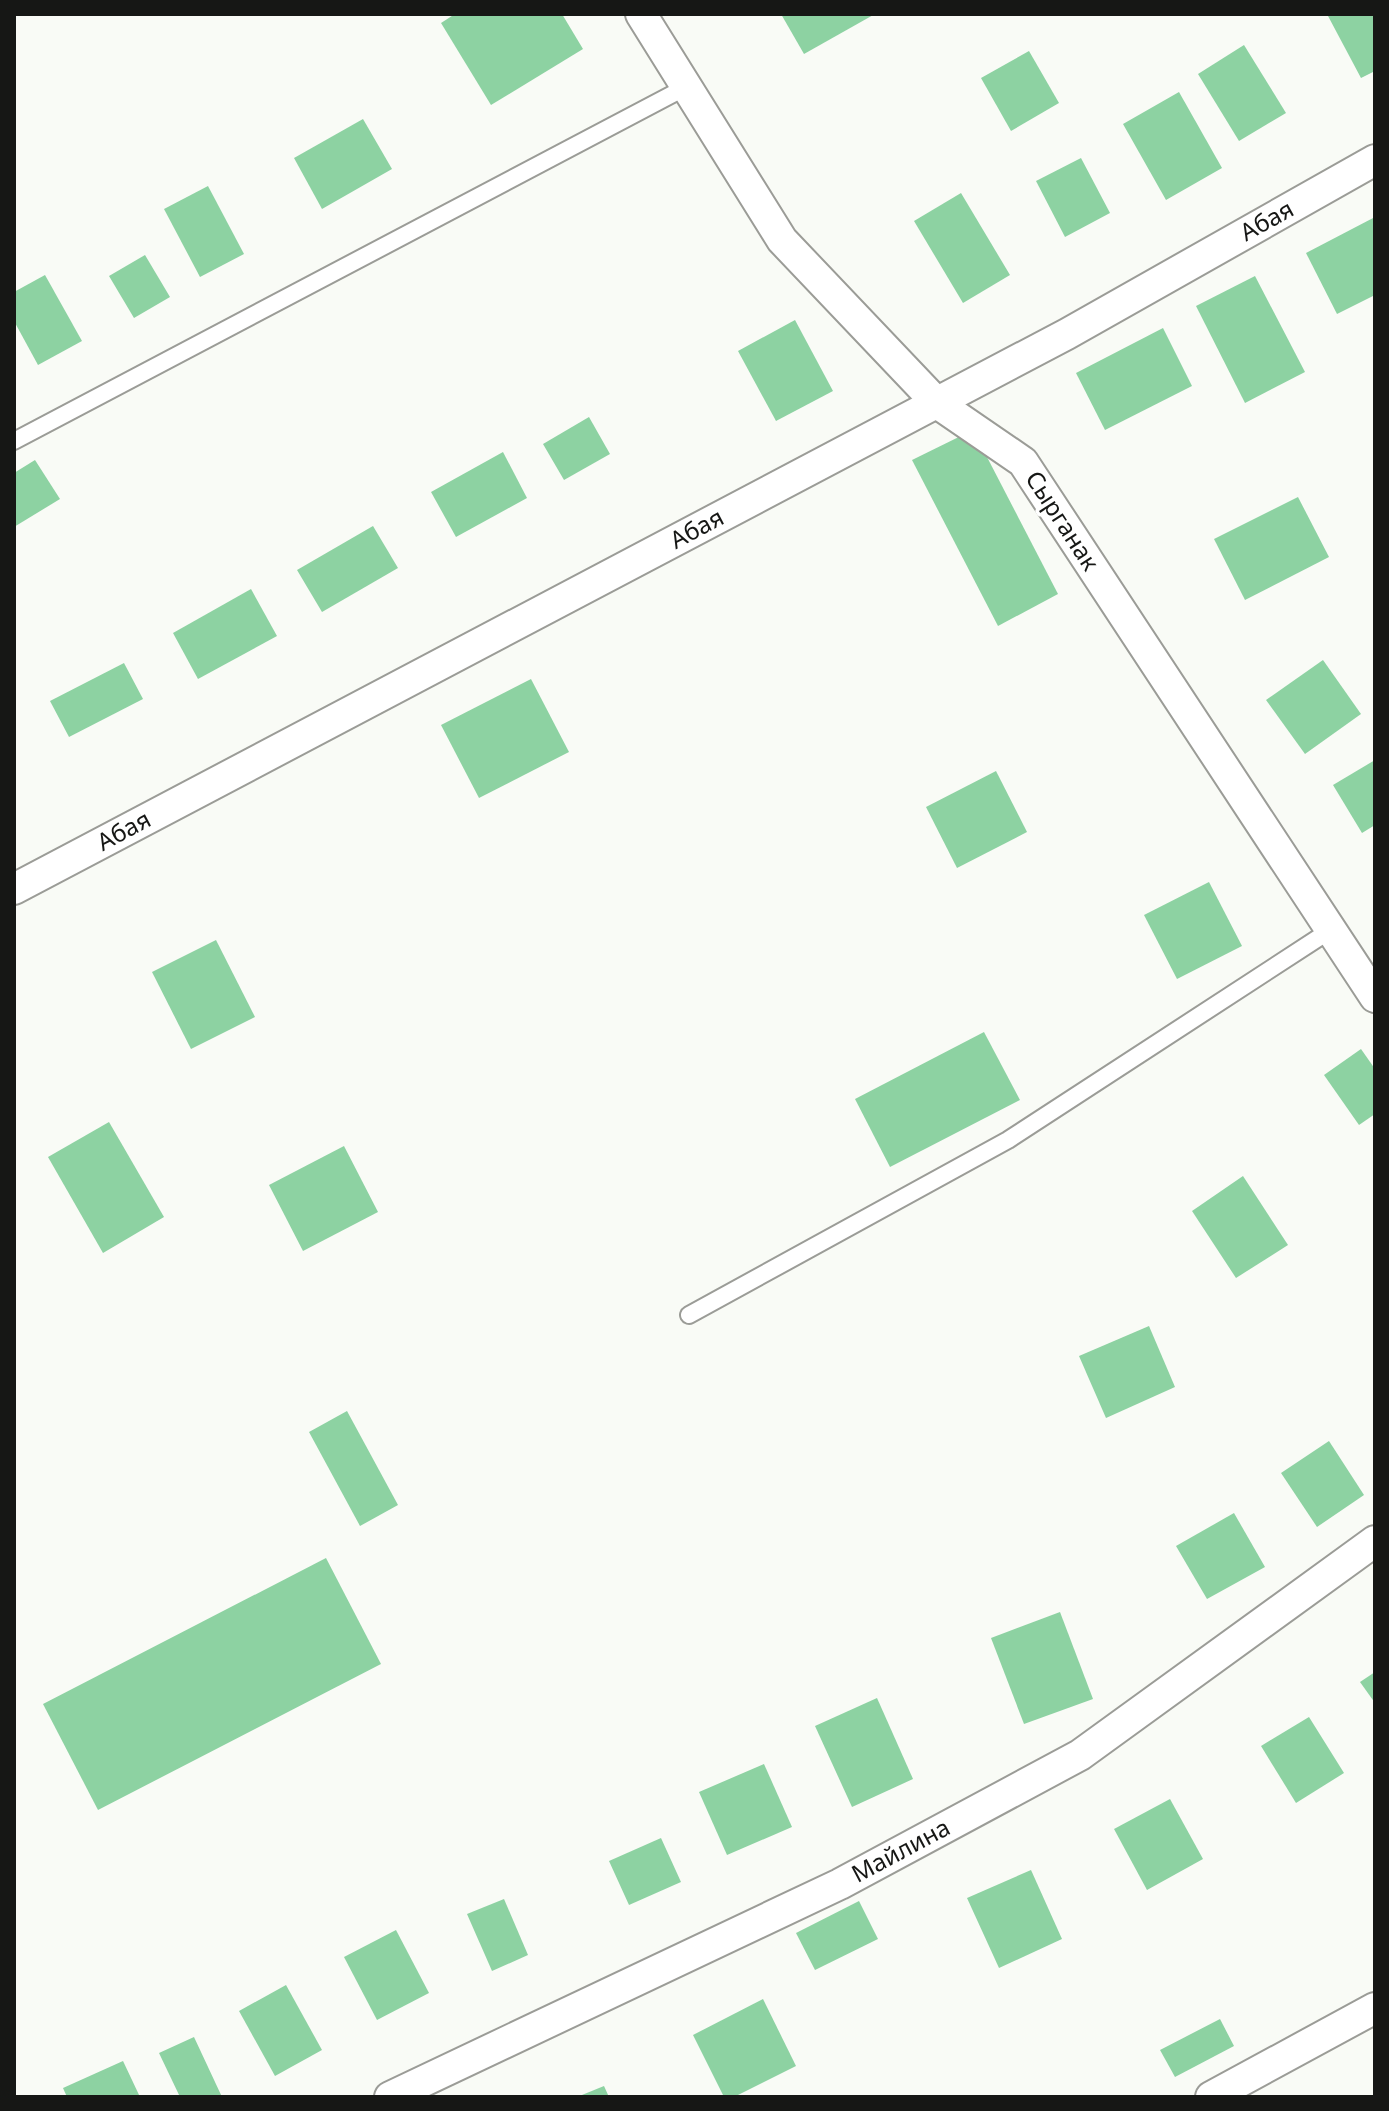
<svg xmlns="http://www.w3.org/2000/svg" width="1389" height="2111" viewBox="0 0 1389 2111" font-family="'Noto Sans',sans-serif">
<rect width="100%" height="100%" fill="#f9fbf6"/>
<g fill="#8dd2a2">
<polygon points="455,14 562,14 583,49 491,105 441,23"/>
<polygon points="781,14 875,14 804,54"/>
<polygon points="1332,14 1375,14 1375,71 1361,78 1328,16"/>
<polygon points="1244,45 1286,113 1239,141 1198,74"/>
<polygon points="1029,51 1059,103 1011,131 981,78"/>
<polygon points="1179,92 1222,168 1166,200 1123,124"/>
<polygon points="363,119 392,169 322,209 294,158"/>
<polygon points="1081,158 1110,213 1065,237 1036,181"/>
<polygon points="208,186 244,254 200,277 164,209"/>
<polygon points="961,193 1010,275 963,303 914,221"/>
<polygon points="1375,217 1375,295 1337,314 1306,253"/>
<polygon points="145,255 170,297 134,318 109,276"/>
<polygon points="45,275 82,341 38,365 14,321 14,292"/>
<polygon points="1255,276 1305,372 1245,403 1196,306"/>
<polygon points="795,320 833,391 776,421 738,351"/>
<polygon points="1163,328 1192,386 1105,430 1076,373"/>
<polygon points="589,417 610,454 564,480 543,444"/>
<polygon points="973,430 1058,594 998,626 912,460"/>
<polygon points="503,452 527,498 456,537 431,492"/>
<polygon points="35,460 60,499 14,527 14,473"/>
<polygon points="1298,497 1329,557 1245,600 1214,539"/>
<polygon points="373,526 398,568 322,612 297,570"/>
<polygon points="251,589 277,636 198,679 173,633"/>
<polygon points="1323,660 1361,714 1305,754 1266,700"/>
<polygon points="124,663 143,699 69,737 50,701"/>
<polygon points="531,679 569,752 479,798 441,725"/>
<polygon points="1375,760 1375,825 1362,833 1333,785"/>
<polygon points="996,771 1027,832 957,868 926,807"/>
<polygon points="1209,882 1242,946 1177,979 1144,915"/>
<polygon points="216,940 255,1017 191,1049 152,972"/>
<polygon points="984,1032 1020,1100 890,1167 855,1099"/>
<polygon points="1361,1049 1375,1069 1375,1114 1359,1125 1324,1075"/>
<polygon points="109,1122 164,1217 103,1253 48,1157"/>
<polygon points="344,1146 378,1212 303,1251 269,1185"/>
<polygon points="1243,1176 1288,1245 1236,1278 1192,1211"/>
<polygon points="1149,1326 1175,1387 1106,1418 1079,1356"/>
<polygon points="347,1411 398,1505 360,1526 309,1432"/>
<polygon points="1329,1441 1364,1495 1317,1527 1281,1473"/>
<polygon points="1234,1513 1265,1567 1207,1599 1176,1546"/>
<polygon points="326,1558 381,1664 98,1810 43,1704"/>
<polygon points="1060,1612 1093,1699 1024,1724 991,1638"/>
<polygon points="1375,1672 1375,1703 1360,1682"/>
<polygon points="877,1698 913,1779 852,1807 815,1726"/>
<polygon points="1309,1717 1344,1773 1296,1803 1261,1746"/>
<polygon points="764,1764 792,1827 727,1855 699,1792"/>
<polygon points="1170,1799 1203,1859 1147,1890 1114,1829"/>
<polygon points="661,1838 681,1882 629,1905 609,1861"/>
<polygon points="1031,1870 1062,1939 999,1968 967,1898"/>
<polygon points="504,1899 528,1955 492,1971 467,1914"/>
<polygon points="859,1901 878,1939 815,1970 796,1933"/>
<polygon points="396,1930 429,1993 377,2020 344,1957"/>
<polygon points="286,1985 322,2050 275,2076 239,2011"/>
<polygon points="763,1999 796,2066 734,2097 724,2097 693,2035"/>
<polygon points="1220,2019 1234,2046 1175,2077 1160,2050"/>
<polygon points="194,2037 222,2097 180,2097 159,2053"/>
<polygon points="123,2061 140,2097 67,2097 63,2088"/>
<polygon points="604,2086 609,2097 577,2097"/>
</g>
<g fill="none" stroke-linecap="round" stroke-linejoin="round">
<defs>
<g id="service">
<polyline points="14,441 686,87"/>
<polyline points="689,1315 1008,1140 1329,931"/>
</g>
<g id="minor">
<polyline points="641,14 782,240 937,403 1023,462 1375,997"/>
<polyline points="14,889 1067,334 1375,160"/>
<polyline points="390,2097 840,1884 1080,1755 1375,1541"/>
<polyline points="1211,2097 1375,2008"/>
</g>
</defs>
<use href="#service" stroke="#9b9c97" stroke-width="20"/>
<use href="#minor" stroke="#9b9c97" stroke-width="34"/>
<use href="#service" stroke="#fff" stroke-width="16"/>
<use href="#minor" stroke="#fff" stroke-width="30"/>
</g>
<g text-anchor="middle" stroke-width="7" stroke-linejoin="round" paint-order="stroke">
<g font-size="24" fill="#161715" stroke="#fff">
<text transform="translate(1267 221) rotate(-29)" y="8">Абая</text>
<text transform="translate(1062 521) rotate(57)" y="8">Сырганак</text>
<text transform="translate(697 529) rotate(-28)" y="8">Абая</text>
<text transform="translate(124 831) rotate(-28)" y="8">Абая</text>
<text transform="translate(901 1851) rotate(-28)" y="8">Майлина</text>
</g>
</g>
<rect width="1389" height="2111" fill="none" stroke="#161715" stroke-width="32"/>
</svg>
